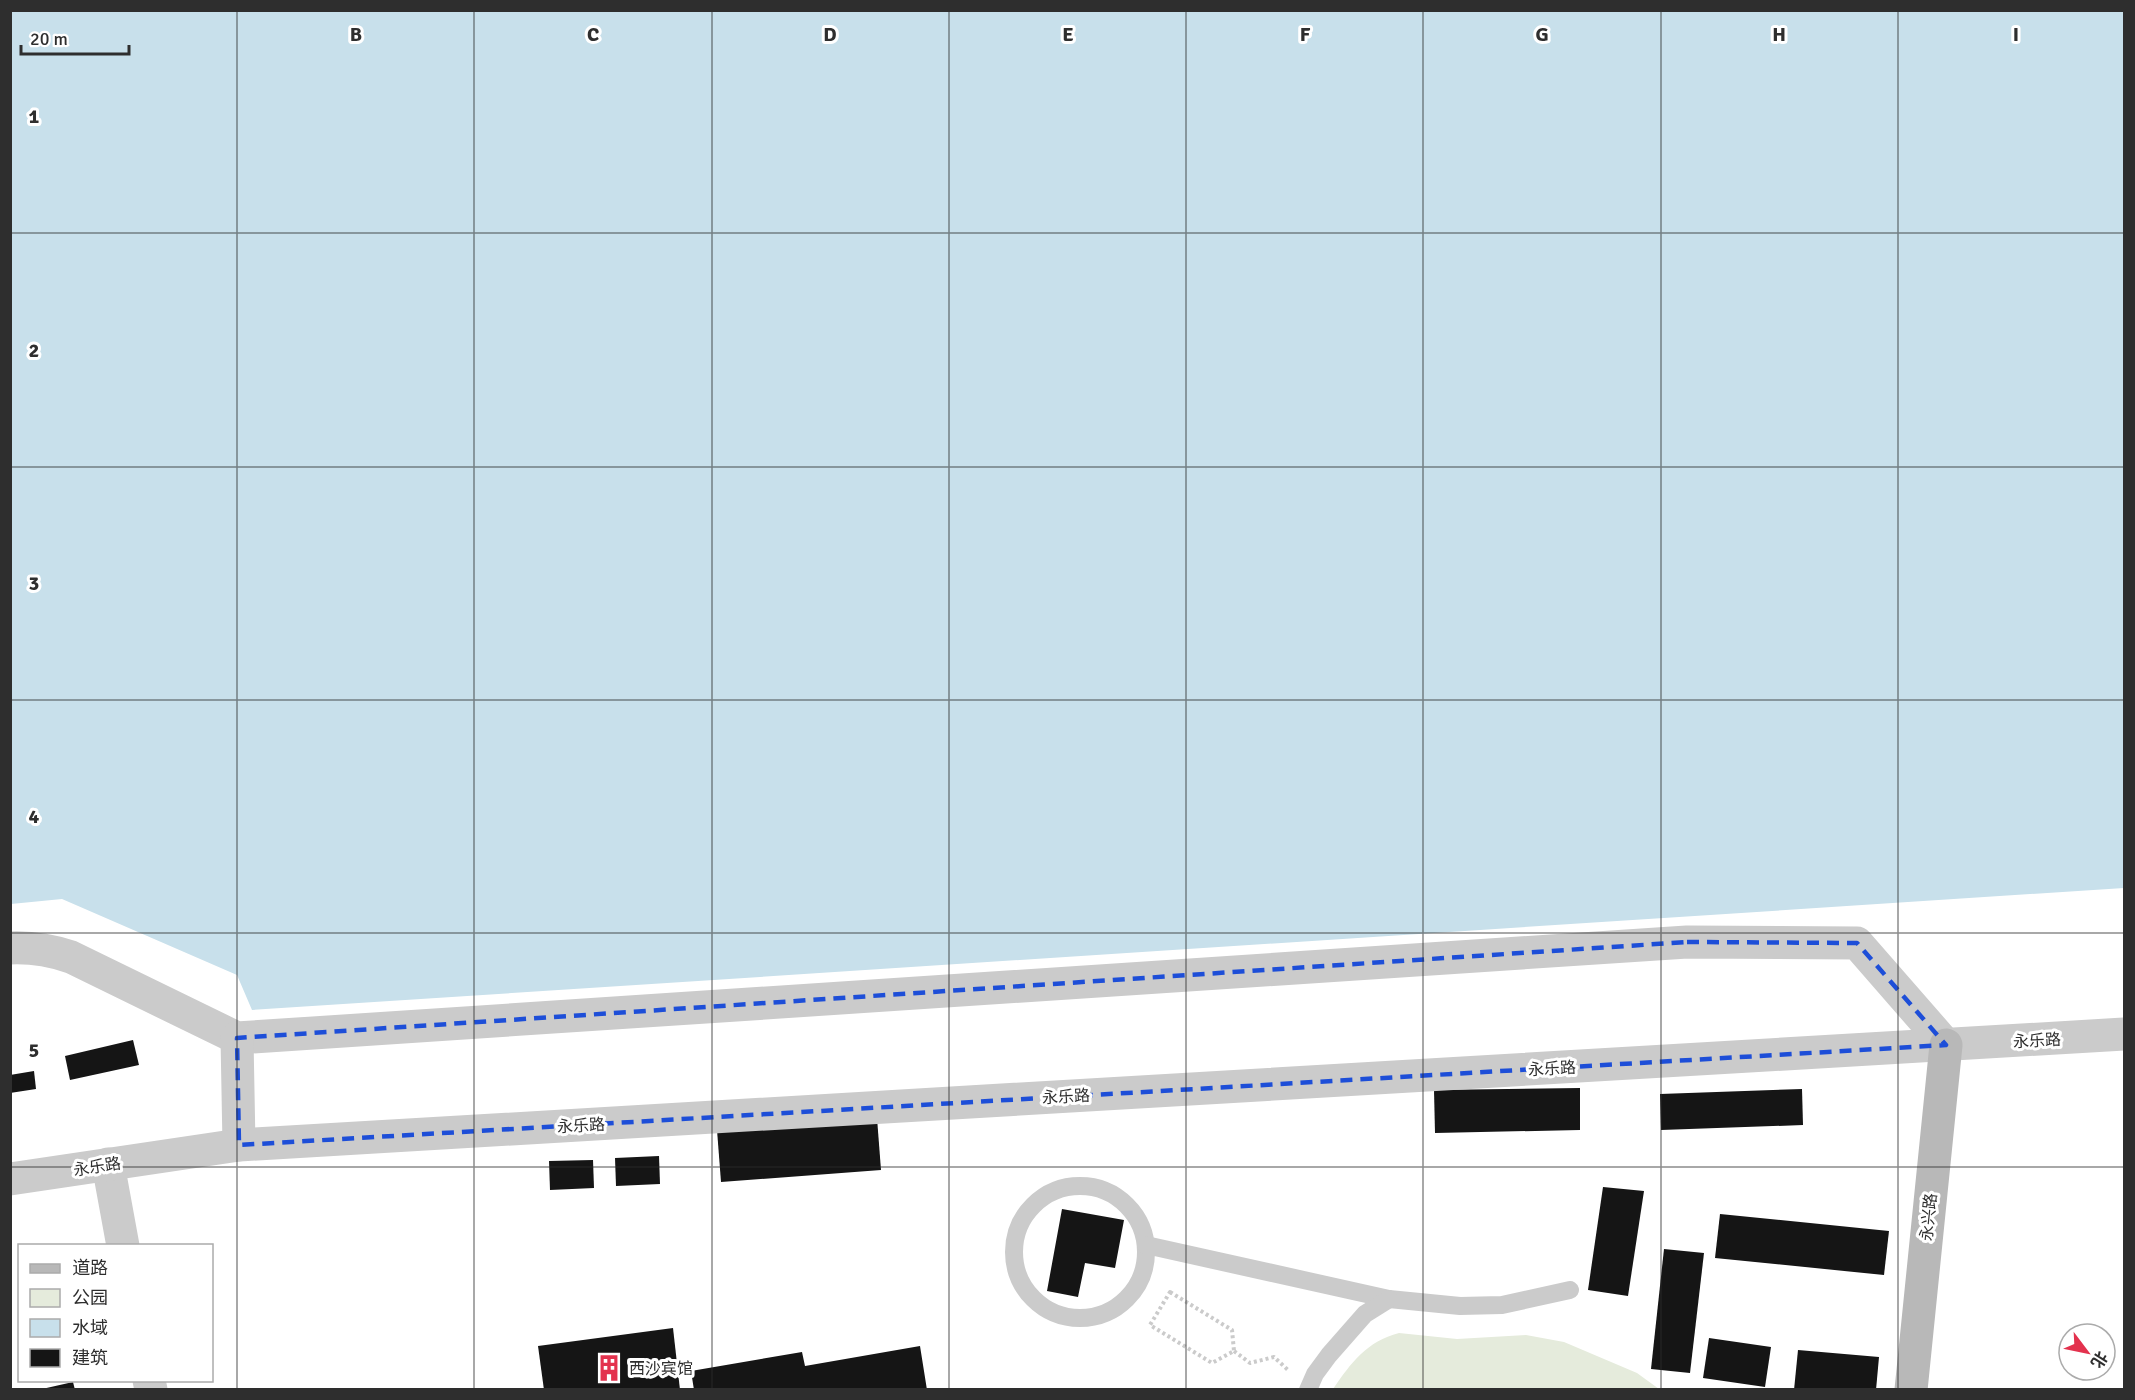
<svg xmlns="http://www.w3.org/2000/svg" width="2135" height="1400" viewBox="0 0 2135 1400" font-family="Signika,'Noto Sans SC',sans-serif">
<rect width="100%" height="100%" fill="#fff"/>
<path fill="#e5ebdc" d="M 1399,1333 L 1457,1339 L 1526,1335 L 1564,1342 L 1637,1373 L 1659,1389 L 1333,1389 C 1351,1363 1367,1341 1399,1333 Z"/>
<polygon fill="#c8e0eb" points="11,10 2124,11 2124,888 252,1010 237,975 62,899 11,904"/>
<g fill="#151515">
<polygon points="133,1040 139,1065 70,1080 65,1056"/>
<polygon points="34,1071 36,1089 10,1093 10,1075"/>
<polygon points="1580,1088 1580,1130 1435,1133 1434,1090"/>
<polygon points="1802,1089 1803,1125 1661,1130 1660,1094"/>
<polygon points="877,1118 881,1170 721,1182 717,1130"/>
<polygon points="659,1156 660,1184 616,1186 615,1158"/>
<polygon points="593,1160 594,1188 550,1190 549,1161"/>
<polygon points="1603,1187 1644,1191 1628,1296 1588,1290"/>
<polygon points="1062,1209 1124,1220 1115,1268 1085,1263 1078,1297 1047,1291"/>
<polygon points="1720,1214 1889,1231 1884,1275 1715,1258"/>
<polygon points="1664,1249 1704,1253 1690,1373 1651,1369"/>
<polygon points="673,1328 680,1390 544,1390 538,1346"/>
<polygon points="1709,1338 1771,1347 1765,1387 1703,1378"/>
<polygon points="920,1346 927,1390 694,1390 691,1371 802,1352 805,1366"/>
<polygon points="1798,1350 1879,1357 1876,1390 1794,1390"/>
<polygon points="73,1382 75,1390 42,1390 42,1389"/>
</g>
<g fill="none" stroke-linecap="round" stroke-linejoin="round">
<g stroke="#cbcbcb" stroke-width="4" stroke-dasharray="3 3" stroke-linecap="butt">
<polygon points="1170,1292 1232,1330 1234,1351 1212,1363 1150,1325"/>
<polyline points="1234,1351 1250,1363 1274,1357 1288,1370"/>
</g>
<g stroke="#cbcbcb" stroke-width="18">
<circle cx="1080" cy="1252" r="66"/>
<polyline points="1146,1245 1389,1299 1460,1306 1502,1305 1570,1290"/>
<polyline points="1308,1390 1315,1374 1329,1355 1365,1314 1389,1299"/>
</g>
<g stroke="#cbcbcb" stroke-width="33">
<path d="M 10,948 C 32,947 50,950 71,957 L 237,1038 L 1687,942 L 1857,943 L 1946,1045"/>
<polyline points="237,1038 239,1145"/>
<polyline points="108,1164 123,1246"/>
<polyline points="10,1179 239,1145 2124,1034"/>
<polyline points="149,1380 151,1390"/>
</g>
<polyline stroke="#b8b8b8" stroke-width="33" points="1911,1390 1946,1045"/>
</g>
<path fill="none" stroke="#1d4ed8" stroke-width="4.5" stroke-dasharray="12 8" stroke-linejoin="round" d="M 1687,942 L 1857,943 L 1946,1045 L 239,1145 L 237,1038 Z"/>
<path fill="none" stroke="#2e2e2e" stroke-width="1.5" stroke-opacity="0.55" d="M 237,10 L 237,1390M 474,10 L 474,1390M 712,10 L 712,1390M 949,10 L 949,1390M 1186,10 L 1186,1390M 1423,10 L 1423,1390M 1661,10 L 1661,1390M 1898,10 L 1898,1390M 10,233 L 2124,233M 10,467 L 2124,467M 10,700 L 2124,700M 10,933 L 2124,933M 10,1167 L 2124,1167"/>
<defs>
<symbol id="building-bare" viewBox="-9 -9 18 18"><path d="M-4-6H4V6H1V3H-1V6H-4ZM-2.5-4.3h1.7v1.8h-1.7ZM.8-4.3h1.7v1.8H.8ZM-2.5-1h1.7V.8h-1.7ZM.8-1h1.7V.8H.8Z" fill="#e3324e" stroke="#fff" stroke-width="2.5" paint-order="stroke"/></symbol>
</defs>
<g fill-rule="evenodd">
<use href="#building-bare" x="590" y="1349" width="38" height="38"/>
</g>
<g text-anchor="middle" stroke-width="6" stroke-linejoin="round" paint-order="stroke">
<g font-size="16" fill="#2e2e2e" stroke="#fff">
<text transform="translate(2037 1040) rotate(-3)" y="6">永乐路</text>
<text transform="translate(1552 1068) rotate(-3)" y="6">永乐路</text>
<text transform="translate(1066 1096) rotate(-3)" y="6">永乐路</text>
<text transform="translate(581 1125) rotate(-3)" y="6">永乐路</text>
<text transform="translate(97 1166) rotate(-9)" y="6">永乐路</text>
<text transform="translate(1928 1217) rotate(-84)" y="6">永兴路</text>
</g>
<g font-size="16" fill="#2e2e2e" stroke="#fff" text-anchor="start">
<text x="629" y="1374">西沙宾馆</text>
</g>
</g>
<g font-size="20" text-anchor="middle" font-weight="bold" fill="#2e2e2e" stroke="#fff" stroke-width="6" stroke-linejoin="round" paint-order="stroke">
<text x="356" y="41">B</text>
<text x="593" y="41">C</text>
<text x="830" y="41">D</text>
<text x="1068" y="41">E</text>
<text x="1305" y="41">F</text>
<text x="1542" y="41">G</text>
<text x="1779" y="41">H</text>
<text x="2016" y="41">I</text>
<text x="34" y="123">1</text>
<text x="34" y="357">2</text>
<text x="34" y="590">3</text>
<text x="34" y="823">4</text>
<text x="34" y="1057">5</text>
</g>
<rect width="2135" height="1400" fill="none" stroke="#2e2e2e" stroke-width="24"/>
<rect x="18" y="1244" width="195" height="138" fill="#ffffff" stroke="#ababab" stroke-width="1.5"/>
<rect x="30" y="1264" width="30" height="9" fill="#b8b8b8" stroke="#ababab" stroke-width="1.5"/>
<text x="72" y="1274" font-size="18" fill="#2e2e2e">道路</text>
<rect x="30" y="1289" width="30" height="18" fill="#e5ebdc" stroke="#ababab" stroke-width="1.5"/>
<text x="72" y="1304" font-size="18" fill="#2e2e2e">公园</text>
<rect x="30" y="1319" width="30" height="18" fill="#c8e0eb" stroke="#ababab" stroke-width="1.5"/>
<text x="72" y="1334" font-size="18" fill="#2e2e2e">水域</text>
<rect x="30" y="1349" width="30" height="18" fill="#151515" stroke="#ababab" stroke-width="1.5"/>
<text x="72" y="1364" font-size="18" fill="#2e2e2e">建筑</text>
<g transform="translate(2087 1352) rotate(122)"><circle r="28" fill="#ffffff" stroke="#ababab" stroke-width="1.5"/>
<path d="M0-4.5L10 22L0 15L-10 22Z" fill="#e3324e"/>
<text y="-9" font-size="16" font-weight="bold" text-anchor="middle" fill="#2e2e2e">北</text>
</g>
<path d="M21 45v9h108v-9" fill="none" stroke="#2e2e2e" stroke-width="3"/>
<text x="30" y="45" font-size="18" fill="#2e2e2e" stroke="#ffffff" stroke-width="4.5" paint-order="stroke">20 m</text>
</svg>
